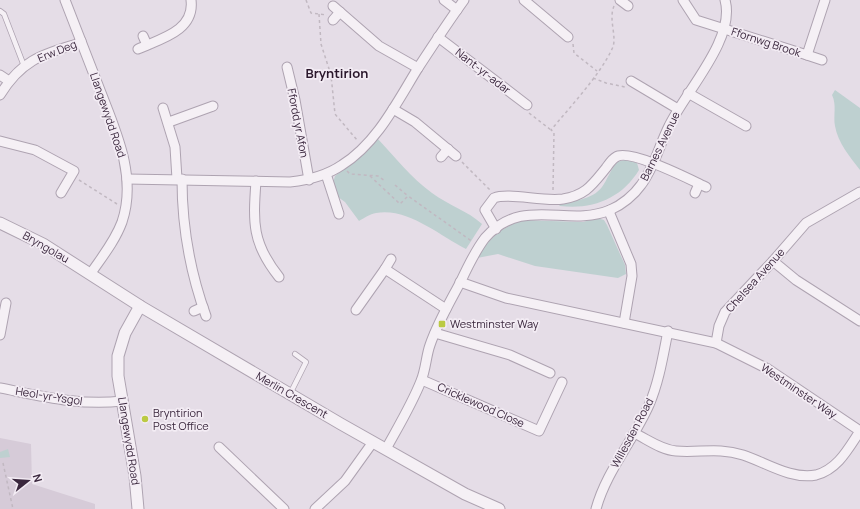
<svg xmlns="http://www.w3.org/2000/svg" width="860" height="509" viewBox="0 0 860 509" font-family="Manrope,sans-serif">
<rect width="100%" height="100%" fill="#e5dde7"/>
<polygon fill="#d6cbd8" points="0,438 31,444 32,484 95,504 95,509 0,509"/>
<g fill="#bed0d0">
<path d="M 835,90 L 860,108 L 860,170 C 850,157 838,143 835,126 C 833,116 837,105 832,95 Z"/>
<path d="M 377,138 C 395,157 411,178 432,193 C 448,205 468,211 482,224 L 466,249 C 439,235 407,207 376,213 C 370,214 364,218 359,221 L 345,202 L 338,197 L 333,183 L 335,176 L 362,155 Z"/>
<path d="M 628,159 L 637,163 L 639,170 C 622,198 593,210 560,206 L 558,204 C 573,201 592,200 602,187 C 607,180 611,169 617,162 Z"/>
<polygon points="597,218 604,220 607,225 625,265 626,274 618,278 535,266 498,254 477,258 478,253 498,232 520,220 583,222"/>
<polygon points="8,449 10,457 0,458 0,452"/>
</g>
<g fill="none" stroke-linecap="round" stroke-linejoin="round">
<defs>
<g id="service">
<polyline points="0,11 4,14 24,66"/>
<polyline points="290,394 306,362 295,354"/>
</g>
<g id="minor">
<path d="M 65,0 C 76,28 87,56 98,85 C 114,127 138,175 122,222 C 115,241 102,257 91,273"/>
<polyline points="444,0 457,10"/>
<polyline points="524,0 568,37"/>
<polyline points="620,0 628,6"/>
<polyline points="683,0 696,20 807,55 825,0"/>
<polyline points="333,6 379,46 418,68"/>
<polyline points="333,20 340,12"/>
<polyline points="143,36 147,45"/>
<polyline points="438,37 527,105"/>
<path d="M 138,49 C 160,39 195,31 191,0"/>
<polyline points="807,55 822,60"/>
<polyline points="287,67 295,100 309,180"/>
<polyline points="0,75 9,81"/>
<polyline points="631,81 678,109"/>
<polyline points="688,93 746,126"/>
<path d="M 0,95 C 20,62 41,54 77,44 L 81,41"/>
<polyline points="163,108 175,147 177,179"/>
<polyline points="393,109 415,122 456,156"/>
<polyline points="169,122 213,106"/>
<polyline points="0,141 35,150 74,171 61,193"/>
<polyline points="441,157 448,149"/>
<polyline points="326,174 339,214"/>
<path d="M 127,179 L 290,182 C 309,180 326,176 342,165 C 377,143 397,102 418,68 C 433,45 448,22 464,0"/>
<path d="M 182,179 C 182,227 190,272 206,316"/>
<path d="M 256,181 C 253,223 252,243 279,277"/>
<polyline points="695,193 699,184"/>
<polyline points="610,210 610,214 631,264 632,276 624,323"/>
<path d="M 496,229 L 485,210 L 494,198 C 509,192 542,202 563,199 C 586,195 592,185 606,168 C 609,164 612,159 616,157 C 629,148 691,180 706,187"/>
<polyline points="773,261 796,280 860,321"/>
<polyline points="385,269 391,259"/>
<path d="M 460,282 L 506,298 L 716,343 L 768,369 L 860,431 C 848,449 838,469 816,475 C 791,480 765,462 743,455 C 718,447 700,453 676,451 C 661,450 647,439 634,433"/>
<polyline points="356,310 385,269 446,309"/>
<polyline points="194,311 203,307"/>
<polyline points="435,333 510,355 550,373"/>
<polyline points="0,335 6,303"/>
<polyline points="716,343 719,326 725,312 773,261 806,223 860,192"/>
<polyline points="422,380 539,431 562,382"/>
<path d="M 0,388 C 41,396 80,406 122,401"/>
<polyline points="219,447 284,509"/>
<path d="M 386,449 C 398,427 412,404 421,381 C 426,369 426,356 430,345 C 438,322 450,302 461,281 C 468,266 475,251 485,238 C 523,195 567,228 610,210 C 622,205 634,195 641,185 C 654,168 659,146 669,126 C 685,92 736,39 725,0"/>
<polyline points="315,509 345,481 373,442"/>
<path d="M 596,509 C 606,472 633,441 649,405 C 659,382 663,356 668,331"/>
</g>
<g id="tertiary">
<polyline points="0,223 43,244 140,306 341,424 465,494 499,509"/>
<polyline points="138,509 135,476 118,376 118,356 125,333 140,306"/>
</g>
</defs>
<use href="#service" stroke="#aea3b1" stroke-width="6"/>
<use href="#minor" stroke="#aea3b1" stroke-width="11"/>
<use href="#tertiary" stroke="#aea3b1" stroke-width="13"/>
<g stroke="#c1b8c1" stroke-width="1.5" stroke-dasharray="3 3" stroke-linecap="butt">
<polyline points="306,0 311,13 327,15"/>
<polyline points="319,14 321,44 331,75 335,114 357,140"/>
<polyline points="573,44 574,53 597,71"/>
<polyline points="593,78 606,83 625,87"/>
<polyline points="529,113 551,130"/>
<polyline points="462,162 491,191"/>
<polyline points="347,171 350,174 378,176 385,181"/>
<polyline points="370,176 400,204 408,196 473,242"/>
<polyline points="79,180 117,204"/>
<polyline points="395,185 408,196"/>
<path d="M 553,190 L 554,132 L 551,130 C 570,107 600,75 612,49 C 618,38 608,20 614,6"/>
<polyline points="3,463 13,509"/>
</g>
<use href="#service" stroke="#f5f0f5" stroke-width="4.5"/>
<use href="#minor" stroke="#f5f0f5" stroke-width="9"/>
<use href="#tertiary" stroke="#f5f0f5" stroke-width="11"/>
</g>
<g fill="#bbca43" stroke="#f3ecf4" stroke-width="1.5">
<rect x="438" y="320" width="8" height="8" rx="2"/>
<circle cx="145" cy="419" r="4"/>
</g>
<g text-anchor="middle" stroke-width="3.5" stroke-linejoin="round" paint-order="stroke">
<g font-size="11" fill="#3a273d" stroke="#f3ecf4">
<text transform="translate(766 42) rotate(18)" y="4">Ffornwg Brook</text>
<text transform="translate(57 51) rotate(-22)" y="4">Erw Deg</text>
<text transform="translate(483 71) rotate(38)" y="4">Nant-yr-adar</text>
<text transform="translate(108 115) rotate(71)" y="4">Llangewydd Road</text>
<text transform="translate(298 123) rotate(79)" y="4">Ffordd yr Afon</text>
<text transform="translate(660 146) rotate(-64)" y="4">Barnes Avenue</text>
<text transform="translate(46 247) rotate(30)" y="4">Bryngolau</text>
<text transform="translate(755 280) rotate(-48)" y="4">Chelsea Avenue</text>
<text transform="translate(799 391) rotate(34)" y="4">Westminster Way</text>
<text transform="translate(292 395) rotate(30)" y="4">Merlin Crescent</text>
<text transform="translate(49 396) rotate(9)" y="4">Heol-yr-Ysgol</text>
<text transform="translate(481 405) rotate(24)" y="4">Cricklewood Close</text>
<text transform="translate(632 433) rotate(-62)" y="4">Willesden Road</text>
<text transform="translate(129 441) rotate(81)" y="4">Llangewydd Road</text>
</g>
<g font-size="11" fill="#3a273d" stroke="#f3ecf4" text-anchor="start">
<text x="450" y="328">Westminster Way</text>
<text x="153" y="417">Bryntirion<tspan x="153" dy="13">Post Office</tspan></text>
</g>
<g font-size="13" font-weight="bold" fill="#2c192d" stroke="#f3ecf4">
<text x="337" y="78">Bryntirion</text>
</g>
</g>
<g transform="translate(28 481) rotate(73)" stroke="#f3ecf4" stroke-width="3" paint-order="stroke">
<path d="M0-3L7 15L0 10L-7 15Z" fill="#3a273d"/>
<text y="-6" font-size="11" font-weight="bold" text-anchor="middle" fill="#3a273d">N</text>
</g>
</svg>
